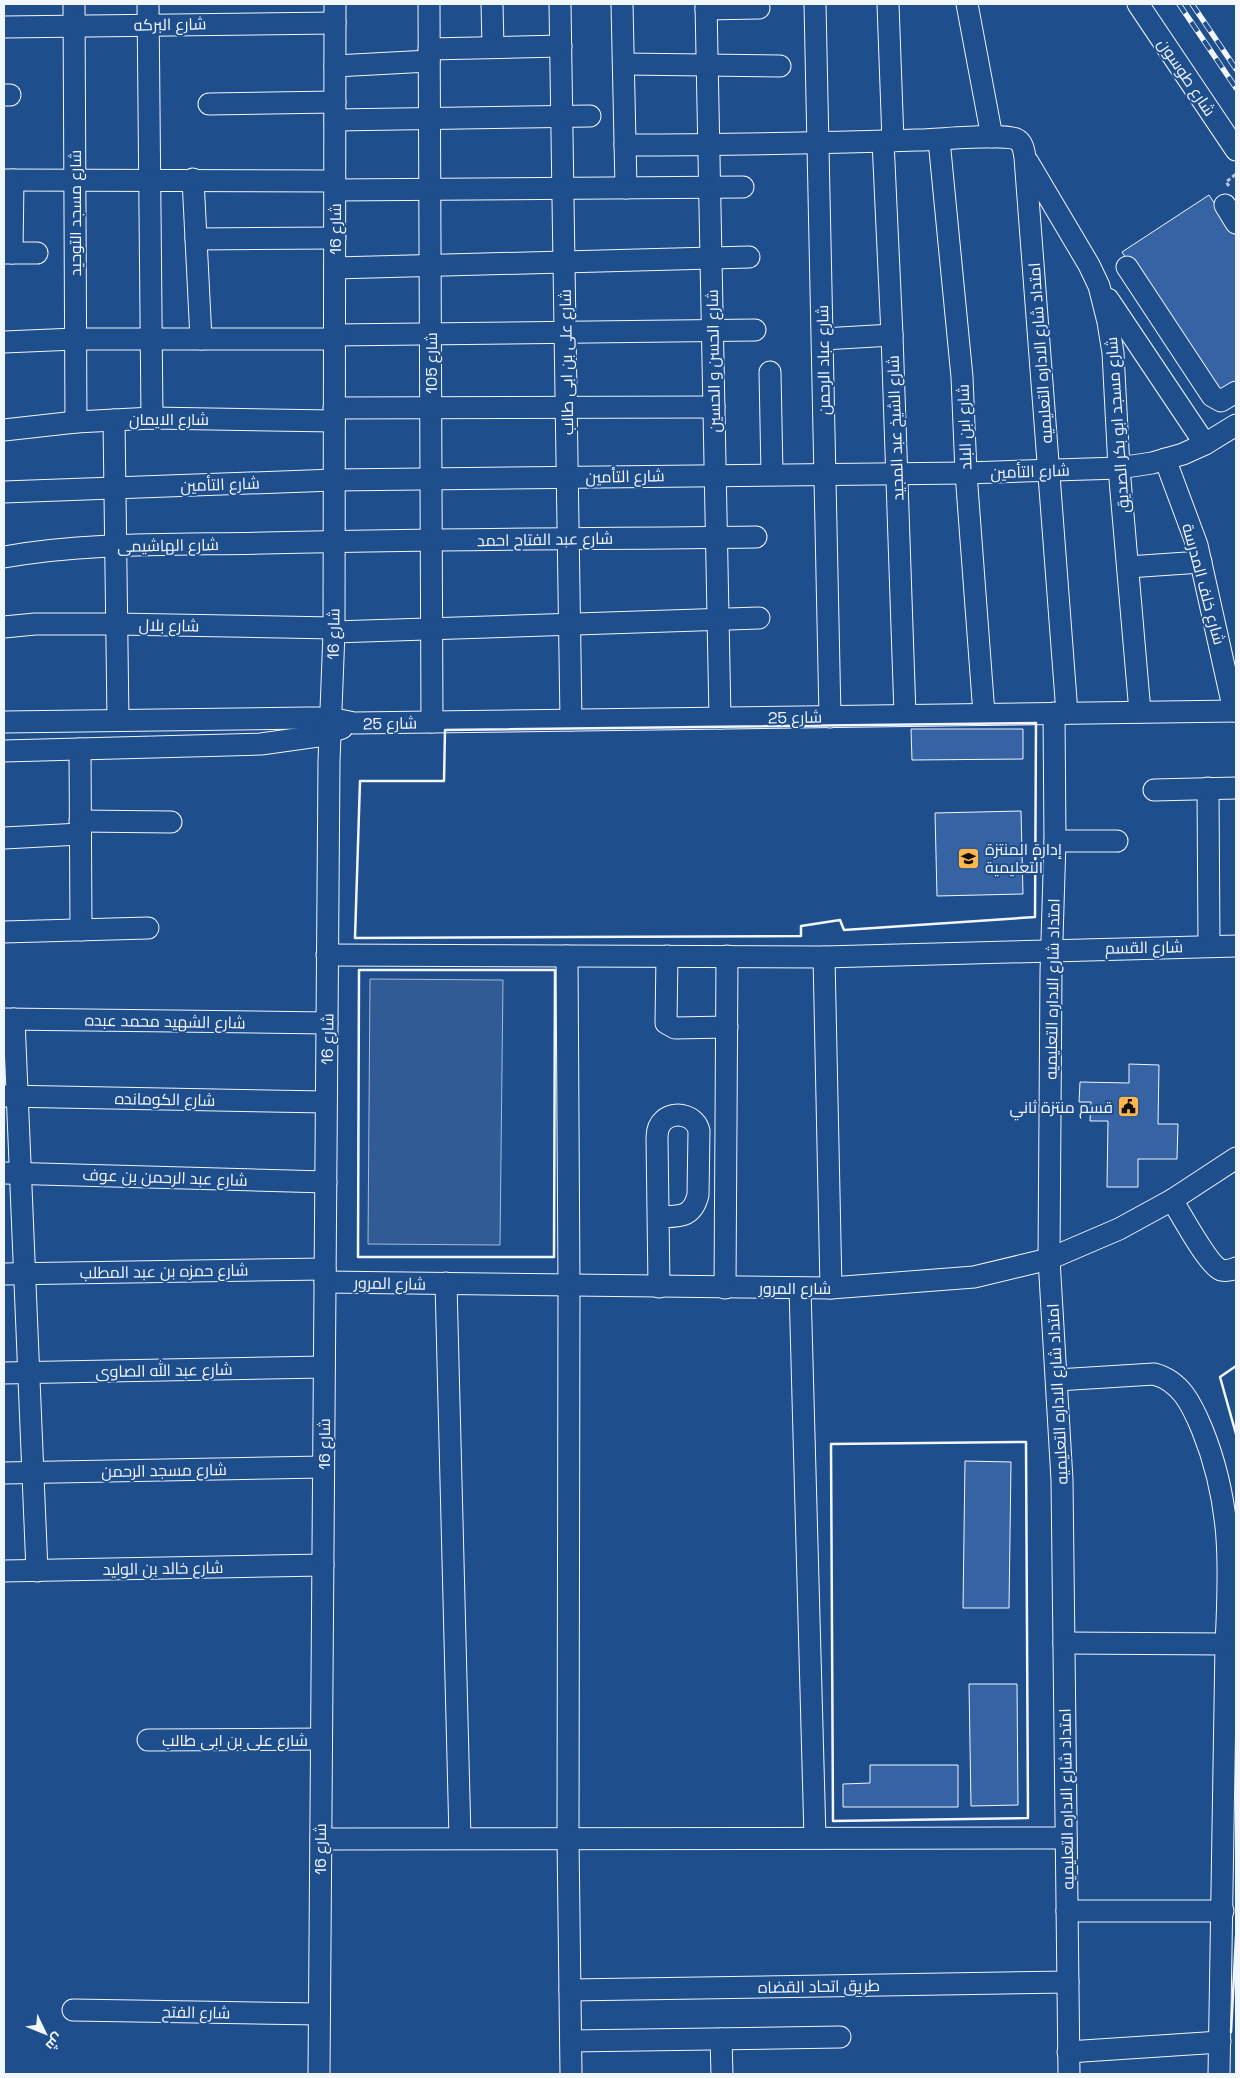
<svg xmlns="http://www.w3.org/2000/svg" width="1240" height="2078" viewBox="0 0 1240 2078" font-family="'Space Grotesk',Cairo,sans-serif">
<rect width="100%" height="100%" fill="#1f4e8c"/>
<polygon fill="#305b95" stroke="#a8bbd7" points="370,979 503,980 500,1245 368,1244"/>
<g fill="#3563a3" stroke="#f2f6ff">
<polygon points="1209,195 1236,236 1236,385 1217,397 1122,252"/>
<polygon points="911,729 1023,729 1023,759 912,760"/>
<polygon points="1021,811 1023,894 937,896 935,813"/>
<polygon points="1129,1064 1159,1065 1158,1124 1178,1124 1177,1159 1138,1159 1138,1187 1107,1187 1108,1121 1090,1121 1091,1102 1079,1102 1080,1082 1129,1083"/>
<polygon points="965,1461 1011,1462 1009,1608 963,1608"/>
<polygon points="969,1684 1017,1684 1018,1805 971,1806"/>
<polygon points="870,1765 958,1765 958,1807 843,1807 843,1784 870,1783"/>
</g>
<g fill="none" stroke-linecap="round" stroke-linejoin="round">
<defs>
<g id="minor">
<polyline points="74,4 76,422"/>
<polyline points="148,4 152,418"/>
<polyline points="429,4 432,722"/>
<polyline points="492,4 493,47"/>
<polyline points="560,4 571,720"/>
<polyline points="622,4 626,188"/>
<polyline points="706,4 720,718"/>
<polyline points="815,4 830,717"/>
<polyline points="888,4 893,141"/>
<polyline points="967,4 992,137"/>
<polyline points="1138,4 1236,150"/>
<polyline points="706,9 759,8"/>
<polyline points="4,27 335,23"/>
<polyline points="429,49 561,46"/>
<polyline points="624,64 780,66"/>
<polyline points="335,66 429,61"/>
<polyline points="4,95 10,95"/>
<polyline points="209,104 335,102"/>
<polyline points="335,120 590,116"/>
<polyline points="939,140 962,377 966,473 984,714"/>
<polyline points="883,141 892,335 905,715"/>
<path d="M 625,145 C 723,145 820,143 917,140 C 937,140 1001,133 1016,139 C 1023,142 1024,151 1025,158 L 1067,713"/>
<polyline points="1028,162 1089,265 1099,286 1108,322 1113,353 1119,468 1140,712"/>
<polyline points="193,179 201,339"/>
<polyline points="4,180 335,181"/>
<polyline points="335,190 743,187"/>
<polyline points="1225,205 1236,223"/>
<polyline points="196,239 335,238"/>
<polyline points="4,253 37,253"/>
<polyline points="12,253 13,180"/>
<polyline points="1127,267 1212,396 1221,401 1236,392"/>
<polyline points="335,268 749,257"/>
<polyline points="1108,299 1205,444"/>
<polyline points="334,335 755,330"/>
<polyline points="823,339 892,335"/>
<polyline points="4,342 75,339 334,339"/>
<polyline points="770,372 772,474"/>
<polyline points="334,408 714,407"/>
<polyline points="114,420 118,720"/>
<polyline points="4,430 76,422 152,418 334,421"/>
<polyline points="1165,459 1197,545 1234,711"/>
<polyline points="4,492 334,480 966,473 1119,468 1152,463 1183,454 1205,444 1236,425"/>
<path d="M 4,557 C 89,542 177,545 264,543 C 428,539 592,539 756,537"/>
<polyline points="1128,567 1201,562"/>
<polyline points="4,627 35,624 117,624 334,628"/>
<polyline points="334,632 759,618"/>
<polyline points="1054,713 1055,841 1051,972 1049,1259 1062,1480 1069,2074"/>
<polyline points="4,722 308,718 330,718 354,723 1236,711"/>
<polyline points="80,749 81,930"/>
<polyline points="4,751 261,744 318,736 342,728"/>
<polyline points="1208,788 1209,945"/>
<polyline points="1154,790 1236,788"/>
<polyline points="80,821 171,822"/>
<polyline points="4,838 80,834"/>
<polyline points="1055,841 1117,841"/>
<polyline points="4,932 148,928"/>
<polyline points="327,955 824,957 1236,946"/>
<polyline points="567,956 569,1285 568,1838 571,2074"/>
<polyline points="667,956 666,1023 675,1028 727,1027"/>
<polyline points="824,957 831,1288"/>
<polyline points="4,1019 327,1023"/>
<polyline points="14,1019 37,1571"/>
<polyline points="4,1096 326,1102"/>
<polyline points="4,1173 326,1182"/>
<path d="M 1172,1200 C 1181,1214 1208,1265 1221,1270 C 1226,1271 1232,1270 1236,1268"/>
<path d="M 658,1217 C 678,1216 692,1219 698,1195 L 699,1131 C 696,1116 676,1110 664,1120 C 658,1125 657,1132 657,1138 L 659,1287"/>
<polyline points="4,1274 325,1269"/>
<polyline points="325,1282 831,1288 974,1277 1049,1259 1119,1229 1172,1200 1236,1158"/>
<polyline points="446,1283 460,1838"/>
<polyline points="725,1288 727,956"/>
<polyline points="800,1288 815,1838"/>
<polyline points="4,1373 324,1367"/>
<path d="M 1057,1380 L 1154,1374 C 1181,1381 1192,1405 1202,1429 C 1232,1503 1230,1566 1226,1644 L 1219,2074"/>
<polyline points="4,1473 323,1467"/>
<polyline points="4,1571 323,1565"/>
<polyline points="1064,1643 1226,1644"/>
<polyline points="148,1740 321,1739"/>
<polyline points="321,1839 1066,1838"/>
<polyline points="1067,1911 1223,1911"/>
<polyline points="570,1990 1068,1982"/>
<polyline points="73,2010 319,2014"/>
<polyline points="721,2039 722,2074"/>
<polyline points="571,2041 840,2037"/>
<polyline points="1068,2052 1220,2042"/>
<polyline points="319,2074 329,761 334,632 335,4"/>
</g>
</defs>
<use href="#minor" stroke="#f2f6ff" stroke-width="23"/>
<polyline stroke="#b3c4dc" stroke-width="3" stroke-dasharray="4 2.5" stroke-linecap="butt" points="1229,186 1226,182 1236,174"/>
<use href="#minor" stroke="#1f4e8c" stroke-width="21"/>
<defs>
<g id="rail">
<polyline points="1179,4 1236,88"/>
<polyline points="1192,4 1236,69"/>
</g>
</defs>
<use href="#rail" stroke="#f2f6ff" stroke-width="5.5"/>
<use href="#rail" stroke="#1f4e8c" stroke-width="4" stroke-dasharray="11" stroke-linecap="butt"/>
<g stroke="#f2f6ff" stroke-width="2.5">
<polygon points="1036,723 1035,917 844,930 840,920 801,926 801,936 355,938 360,781 444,781 445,730"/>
<polygon points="359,970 555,970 554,1257 358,1257"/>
<polyline points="1236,1366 1220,1377 1236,1434"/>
<polygon points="1026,1442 1028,1818 833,1821 831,1444"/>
<polyline points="1231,2032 1236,1937"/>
</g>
</g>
<defs>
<symbol id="school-square" viewBox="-11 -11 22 22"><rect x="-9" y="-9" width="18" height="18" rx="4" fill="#ffb74d" stroke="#1f4e8c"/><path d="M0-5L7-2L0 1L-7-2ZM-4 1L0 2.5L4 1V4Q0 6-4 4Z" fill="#111"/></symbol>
<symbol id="civic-square" viewBox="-11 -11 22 22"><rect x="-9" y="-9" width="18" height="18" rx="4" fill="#ffb74d" stroke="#1f4e8c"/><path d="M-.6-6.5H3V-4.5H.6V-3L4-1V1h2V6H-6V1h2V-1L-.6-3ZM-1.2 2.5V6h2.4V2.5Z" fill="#111"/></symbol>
</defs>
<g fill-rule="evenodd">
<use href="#school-square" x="956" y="846" width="25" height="25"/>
<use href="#civic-square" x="1116" y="1094" width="25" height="25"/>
</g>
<g text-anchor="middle" stroke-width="4" stroke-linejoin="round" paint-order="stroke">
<g font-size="16" fill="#f2f6ff" stroke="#1f4e8c">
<text transform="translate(170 24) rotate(-1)" y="6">شارع البركه</text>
<text transform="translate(1187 77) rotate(56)" y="6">شارع طوسون</text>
<text transform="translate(75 213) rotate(-90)" y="6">شارع مسجد التوحيد</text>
<text transform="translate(335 229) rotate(-90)" y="6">شارع 16</text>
<text transform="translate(1040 353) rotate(-94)" y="6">امتداد شارع الاداره التعليميه</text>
<text transform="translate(823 360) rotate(-91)" y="6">شارع عباد الرحمن</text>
<text transform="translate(713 361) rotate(-91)" y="6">شارع الحسن و الحسين</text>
<text transform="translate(566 362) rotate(-91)" y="6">شارع على بن ابى طالب</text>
<text transform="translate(431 363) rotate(-90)" y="6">شارع 105</text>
<text x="169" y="425">شارع الايمان</text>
<text transform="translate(1117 425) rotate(-94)" y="6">شارع مسجد ابو بكر الصديق</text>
<text transform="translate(964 427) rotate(-92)" y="6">شارع ابن البلد</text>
<text transform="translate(895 428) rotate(-92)" y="6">شارع الشيخ عبد المجيد</text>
<text transform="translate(1030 471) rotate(-2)" y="6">شارع التأمين</text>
<text transform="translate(625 476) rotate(-1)" y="6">شارع التأمين</text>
<text transform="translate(220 484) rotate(-2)" y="6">شارع التأمين</text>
<text transform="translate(545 539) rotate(-1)" y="6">شارع عبد الفتاح احمد</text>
<text transform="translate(168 545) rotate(-1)" y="6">شارع الهاشيمى</text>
<text transform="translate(1204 584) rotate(75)" y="6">شارع خلف المدرسة</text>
<text transform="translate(169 625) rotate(1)" y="6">شارع بلال</text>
<text transform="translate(333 634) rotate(-89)" y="6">شارع 16</text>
<text transform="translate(795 717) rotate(-1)" y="6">شارع 25</text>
<text transform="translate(390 723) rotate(-1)" y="6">شارع 25</text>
<text transform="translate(1144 947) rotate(-1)" y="6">شارع القسم</text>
<text transform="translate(1052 989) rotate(-89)" y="6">امتداد شارع الاداره التعليميه</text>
<text transform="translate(165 1021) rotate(1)" y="6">شارع الشهيد محمد عبده</text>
<text transform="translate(327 1039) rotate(-89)" y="6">شارع 16</text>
<text transform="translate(165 1099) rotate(1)" y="6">شارع الكومانده</text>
<text transform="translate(165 1177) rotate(2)" y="6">شارع عبد الرحمن بن عوف</text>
<text transform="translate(164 1271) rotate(-1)" y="6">شارع حمزه بن عبد المطلب</text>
<text transform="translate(390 1283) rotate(1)" y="6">شارع المرور</text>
<text x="795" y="1294">شارع المرور</text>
<text transform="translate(164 1370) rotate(-1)" y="6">شارع عبد الله الصاوى</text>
<text transform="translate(1057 1394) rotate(-93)" y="6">امتداد شارع الاداره التعليميه</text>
<text transform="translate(324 1444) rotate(-90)" y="6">شارع 16</text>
<text transform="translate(164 1470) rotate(-1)" y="6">شارع مسجد الرحمن</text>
<text transform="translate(163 1568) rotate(-1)" y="6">شارع خالد بن الوليد</text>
<text x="235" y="1746">شارع على بن ابى طالب</text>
<text transform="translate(1066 1799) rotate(-91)" y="6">امتداد شارع الاداره التعليميه</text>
<text transform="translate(320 1849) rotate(-90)" y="6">شارع 16</text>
<text transform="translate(819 1986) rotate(-1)" y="6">طريق اتحاد القضاه</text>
<text transform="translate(196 2012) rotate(1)" y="6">شارع الفتح</text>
</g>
<g font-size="16" fill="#f2f6ff" stroke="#1f4e8c" text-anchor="start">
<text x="985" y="855">إدارة المنتزة<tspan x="985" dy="18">التعليمية</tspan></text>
<text x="1113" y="1113" text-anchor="end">قسم منتزة ثاني</text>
</g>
</g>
<rect width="1240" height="2078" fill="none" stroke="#f2f6ff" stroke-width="10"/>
<g transform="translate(45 2033) rotate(133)" stroke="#1f4e8c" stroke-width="4" paint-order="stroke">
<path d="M0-4L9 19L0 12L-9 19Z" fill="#f2f6ff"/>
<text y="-8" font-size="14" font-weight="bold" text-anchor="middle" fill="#f2f6ff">ش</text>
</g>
</svg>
